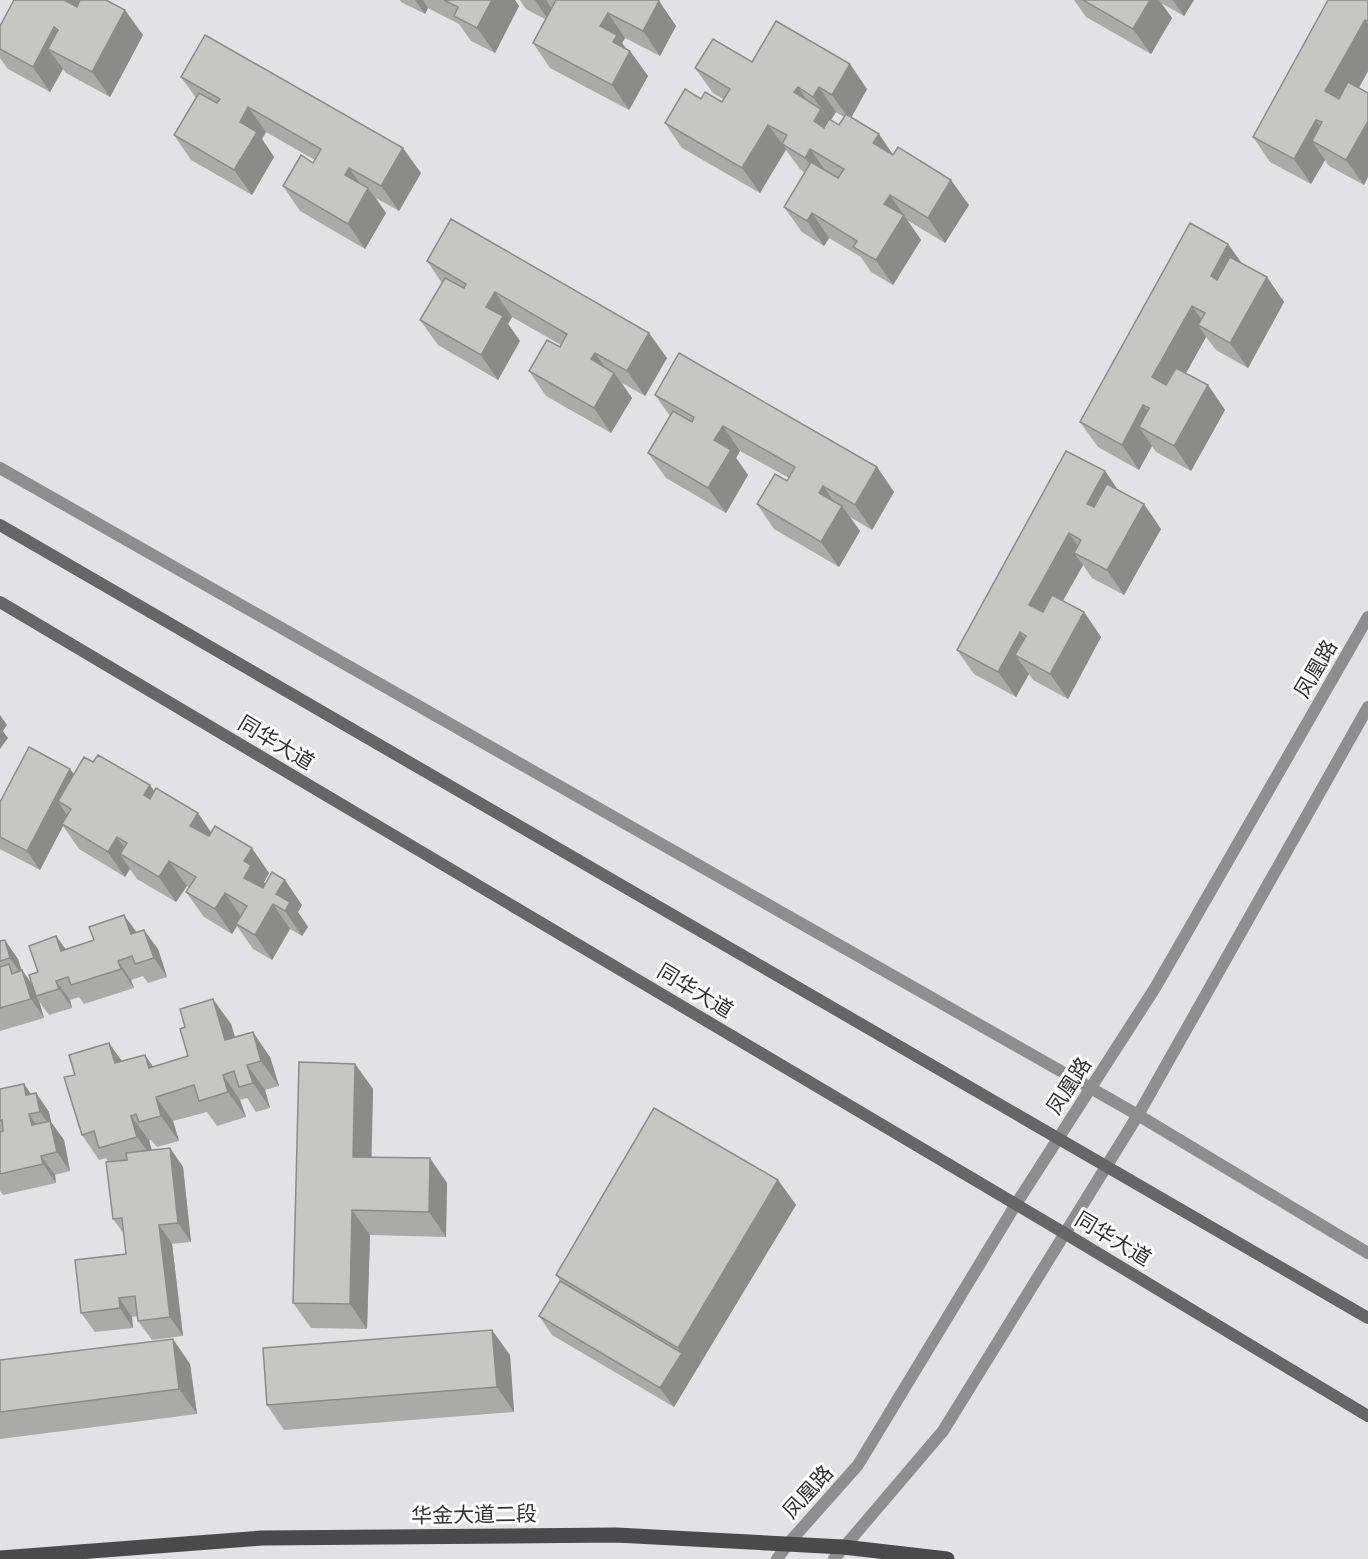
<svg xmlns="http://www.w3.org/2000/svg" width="1368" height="1559" viewBox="0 0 1368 1559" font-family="'Archivo Narrow','Noto Sans SC',sans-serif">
<rect width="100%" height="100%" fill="#e1e1e6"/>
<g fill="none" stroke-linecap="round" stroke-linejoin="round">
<g stroke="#8e8e90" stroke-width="12">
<polyline points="0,468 1138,1115 1368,1253"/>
<polyline points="777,1559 787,1545 858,1465 1016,1204 1155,988 1368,617"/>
<polyline points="834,1559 943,1431 1138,1115 1368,707"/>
</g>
<g stroke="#666669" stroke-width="12">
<polyline points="0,525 1368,1318"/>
<polyline points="0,602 1066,1234 1368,1416"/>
</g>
<polyline stroke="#4a4a4d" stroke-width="15" points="0,1558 262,1538 616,1535 843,1547 947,1559"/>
</g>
<g fill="#aaaba7" fill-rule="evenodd">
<polygon points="14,0 143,35 110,97 66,73 63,69 50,92 8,69 0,58 0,26"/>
<polygon points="400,0 515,0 519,6 495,53 471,41 459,24 428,8 425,14 401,2"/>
<polygon points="520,0 657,0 659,1 676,26 660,56 625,38 622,43 627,49 630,51 648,76 629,110 550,68 533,43 545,19 526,9"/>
<polygon points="1074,0 1194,0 1184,16 1161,3 1172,18 1151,54 1086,17"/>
<polygon points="1368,0 1368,71 1359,88 1364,185 1329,166 1325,160 1311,184 1270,162 1253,137"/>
<path d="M 752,62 L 867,89 L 851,117 L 893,155 L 969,205 L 945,243 L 907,220 L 921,240 L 893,285 L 871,272 L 861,257 L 829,238 L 824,246 L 802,232 L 784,207 L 805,173 L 800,169 L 786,150 L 760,193 L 682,148 L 665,123 L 701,99 L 722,102 L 723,99 L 713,93 L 695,68 ZM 836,112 L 844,117 L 839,125 L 831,120 Z"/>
<polygon points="181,77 421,173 399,211 376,198 386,213 365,249 300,211 283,186 313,163 315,160 266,132 262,139 274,157 252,195 191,160 174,135 196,98"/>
<polygon points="1228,244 1241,263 1267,277 1284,302 1248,368 1216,350 1206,337 1186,373 1208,385 1225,410 1191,471 1156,452 1152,446 1139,470 1098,447 1080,422"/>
<polygon points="427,261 667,358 645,396 622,383 632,398 611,433 546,396 529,371 560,347 561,345 512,317 508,324 520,341 498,380 438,345 420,320 442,283"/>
<polygon points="655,395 877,467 894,492 872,530 850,517 860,531 839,567 774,529 757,504 787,481 789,478 740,451 736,458 748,475 726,513 666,478 648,453 670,416"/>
<polygon points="1105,471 1118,490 1161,529 1124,595 1092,578 1083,565 1063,601 1084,612 1101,637 1068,699 1033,680 1029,674 1016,697 974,674 957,650"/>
<polygon points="93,762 150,785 154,792 269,873 264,882 265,884 302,905 298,912 308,927 302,936 290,929 272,960 253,949 237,926 232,934 204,917 186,892 189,887 187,886 176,902 137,879 130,869 125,877 79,849 63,826 40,870 0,849 0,802 70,769 74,774"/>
<polygon points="136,932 158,949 167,977 148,983 143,976 131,980 134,988 84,1004 79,997 70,1000 72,1008 49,1015 39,1001 44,1018 0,1031 0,941 18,959 22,970 32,984 38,972 65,949"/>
<polygon points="231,1024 235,1037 270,1057 279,1086 265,1090 270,1108 256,1112 247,1098 240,1100 246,1117 217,1126 207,1112 173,1121 179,1141 157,1147 151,1140 149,1140 151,1150 170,1148 183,1167 191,1242 172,1244 183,1336 152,1340 138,1321 138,1316 132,1317 133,1328 95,1332 81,1313 126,1254 124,1234 113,1219 108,1162 106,1158 99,1160 82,1135 75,1075 145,1055 153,1067 188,1056"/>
<polygon points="355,1064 373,1089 371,1157 447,1183 446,1237 370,1235 367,1329 311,1328 293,1303"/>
<polygon points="24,1084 31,1094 36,1093 49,1112 51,1122 64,1140 70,1171 55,1175 56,1183 3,1195 0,1191 0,1089"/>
<polygon points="778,1180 796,1205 674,1407 552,1335 539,1316 560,1281 556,1275"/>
<polygon points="510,1355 514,1412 284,1430 267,1405"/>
<polygon points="0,1360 190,1364 197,1414 0,1439"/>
</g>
<g fill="#8b8b88">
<polygon points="62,0 92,0 79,24"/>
<polygon points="415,0 423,0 428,8 425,14"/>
<polygon points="492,0 515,0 519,6 495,53 477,28"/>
<polygon points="535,0 546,0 555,13 550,22"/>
<polygon points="1146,0 1159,0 1172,18 1151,54 1133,29"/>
<polygon points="1173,0 1194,0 1184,16"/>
<polygon points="659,1 676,26 660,56 643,31"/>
<polygon points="125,10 143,35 110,97 92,72"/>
<polygon points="608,13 625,38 622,43 629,53 630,51 648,76 629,110 612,85 600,26"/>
<polygon points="1365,20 1368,24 1368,71 1343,116 1325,91"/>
<polygon points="54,27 72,52 48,49 63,69 50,92 33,67"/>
<polygon points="850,64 867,89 850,120 832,95"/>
<polygon points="798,87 815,112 794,92"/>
<polygon points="819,87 836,112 830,121 813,97"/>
<polygon points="248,107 266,132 262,139 274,157 252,195 234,170 240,122"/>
<polygon points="821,109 839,134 831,146 814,121"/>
<polygon points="1316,120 1333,145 1312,141 1325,160 1311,184 1294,159"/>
<polygon points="1368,121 1368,177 1364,185 1346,160"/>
<polygon points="768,125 786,149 760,193 742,168"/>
<polygon points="879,134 896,159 873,143"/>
<polygon points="403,148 421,173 399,211 381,186"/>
<polygon points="810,149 828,174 823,183 805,158"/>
<polygon points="349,168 366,192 368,188 386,213 365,249 348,224 345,175"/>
<polygon points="951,180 969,205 945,243 928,218"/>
<polygon points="890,195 921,240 893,285 876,260 884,204"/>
<polygon points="812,213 829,238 824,246 807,221"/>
<polygon points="1228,244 1246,269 1228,301 1211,276"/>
<polygon points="1267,277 1284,302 1248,368 1230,343"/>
<polygon points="495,292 512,317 508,324 520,341 498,380 481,355 486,307"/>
<polygon points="1192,306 1210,331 1198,325 1206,337 1170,402 1152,377"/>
<polygon points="649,333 667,358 645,396 627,371"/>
<polygon points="595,353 612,377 614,373 632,398 611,433 594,408 591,359"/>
<polygon points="1208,385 1225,410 1191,471 1174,446"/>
<polygon points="1143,405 1161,430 1139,427 1152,446 1139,470 1122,445"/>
<polygon points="723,426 740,451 736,458 748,475 726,513 708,488 714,440"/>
<polygon points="877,467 894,492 872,530 855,505"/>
<polygon points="1105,471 1122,496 1105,529 1087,504"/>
<polygon points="823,486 840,510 842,506 860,531 839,567 821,542 819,493"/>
<polygon points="1144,504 1161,529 1124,595 1107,570"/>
<polygon points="1069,533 1086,558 1074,553 1083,565 1046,630 1029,605"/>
<polygon points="1084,612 1101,637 1068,699 1050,674"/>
<polygon points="1020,632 1037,657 1015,655 1029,674 1016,697 998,672"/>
<polygon points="0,715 7,725 3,731 8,738 0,749"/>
<polygon points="70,769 84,788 58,801 68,817 62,824 63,826 40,870 27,851"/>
<polygon points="150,785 167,810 144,795"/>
<polygon points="198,813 215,838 208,851 190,826"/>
<polygon points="117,837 134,862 120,854 130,869 125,877 108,852"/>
<polygon points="252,848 269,873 264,882 269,890 262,902 244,878 244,861"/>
<polygon points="169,861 187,886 176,902 159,877"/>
<polygon points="285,880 302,905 298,912 308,927 302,936 285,911 276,894"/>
<polygon points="225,893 242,918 236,924 237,926 232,934 215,909"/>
<polygon points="273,904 290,929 272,960 255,935"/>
<polygon points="124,915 138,934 131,934"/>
<polygon points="144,930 158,949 167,977 154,958"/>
<polygon points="56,936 70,955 61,951"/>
<polygon points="5,940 18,959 23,977 10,958"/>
<polygon points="118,961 131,980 134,988 121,969"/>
<polygon points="22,970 35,989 36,996 39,1001 44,1018 31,999"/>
<polygon points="56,981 70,1000 72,1008 59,989"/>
<polygon points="213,999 231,1024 243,1065 225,1040"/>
<polygon points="253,1032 270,1057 279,1086 261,1061"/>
<polygon points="109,1043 127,1068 115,1063"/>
<polygon points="145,1055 162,1080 149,1068"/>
<polygon points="355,1064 373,1089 371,1182 353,1157"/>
<polygon points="247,1065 265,1090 270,1108 253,1083"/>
<polygon points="223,1075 240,1100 246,1117 228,1092"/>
<polygon points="24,1084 37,1103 26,1095"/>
<polygon points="36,1093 49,1112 51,1122 64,1140 70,1171 57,1152 52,1129 40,1112"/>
<polygon points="156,1097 173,1121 179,1141 161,1116"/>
<polygon points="29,1114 42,1133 32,1125"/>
<polygon points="131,1116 149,1140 155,1161 137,1137"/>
<polygon points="170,1148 183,1167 191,1242 178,1223"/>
<polygon points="41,1156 55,1175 56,1183 43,1164"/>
<polygon points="430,1158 447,1183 446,1237 429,1212"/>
<polygon points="778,1180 796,1205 674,1407 660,1388 682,1353 678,1348"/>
<polygon points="352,1210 370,1235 367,1329 350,1304"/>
<polygon points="159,1225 172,1244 183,1336 170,1317"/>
<polygon points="119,1298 132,1317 133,1328 120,1308"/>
<polygon points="492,1330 510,1355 514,1412 497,1387"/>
<polygon points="173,1339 190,1364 197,1414 179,1389"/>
</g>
<g fill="#c6c7c2" stroke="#8b8b88" stroke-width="1.5">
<polygon points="14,0 64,0 77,7 80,0 106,0 125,10 92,72 48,49 58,30 54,27 33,67 0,49 0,26"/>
<polygon points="444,0 492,0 477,28 454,16 458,7"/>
<polygon points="556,0 657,0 659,1 643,31 608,13 600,26 617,35 613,42 630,51 612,85 533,43"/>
<polygon points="1083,0 1150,0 1133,29"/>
<polygon points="1328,0 1368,0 1368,21 1365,20 1325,91 1339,99 1348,82 1368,93 1368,121 1346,160 1312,141 1322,122 1316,120 1294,159 1253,137"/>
<polygon points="776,21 850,64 832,95 819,87 813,97 798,87 794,92 821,109 814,121 824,128 829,119 839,125 846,114 879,134 873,143 893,155 898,147 951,180 928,218 890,195 884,204 904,215 876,260 853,247 857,241 812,213 807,221 784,207 811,162 838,178 844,169 810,149 805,158 782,144 787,135 768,125 742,168 665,123 685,89 701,99 705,92 722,102 730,89 695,68 713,39 752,62"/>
<polygon points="205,35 403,148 381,186 349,168 345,175 368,188 348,224 283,186 301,155 313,163 321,149 248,107 240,122 257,132 234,170 174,135 199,93 217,103 220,99 181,77"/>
<polygon points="451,219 649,333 627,371 595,353 591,359 614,373 594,408 529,371 547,340 560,347 567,334 495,292 486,307 503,316 481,355 420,320 445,278 464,288 466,284 427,261"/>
<polygon points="1190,223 1228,244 1211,276 1217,280 1230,257 1267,277 1230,343 1198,325 1205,313 1192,306 1152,377 1166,385 1176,368 1208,385 1174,446 1139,427 1149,408 1143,405 1122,445 1080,422"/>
<polygon points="679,353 877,467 855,505 823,486 819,493 842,506 821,542 757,504 775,474 787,481 795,467 723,426 714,440 731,450 708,488 648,453 673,411 692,422 694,417 655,395"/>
<polygon points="1066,451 1105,471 1087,504 1094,507 1107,484 1144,504 1107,570 1074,553 1081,540 1069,533 1029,605 1043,612 1052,595 1084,612 1050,674 1015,655 1026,636 1020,632 998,672 957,650"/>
<polygon points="29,747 70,769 27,851 0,837 0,802"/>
<polygon points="98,755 150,785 144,795 150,799 156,788 198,813 190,826 209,836 215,826 252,848 244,861 251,865 244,878 263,888 272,872 285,880 276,894 290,902 285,911 273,904 255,935 236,924 247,906 225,893 215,909 186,892 196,877 169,861 159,877 120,854 127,843 117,837 108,852 62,824 71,809 58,801 84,757 93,762"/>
<polygon points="124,915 131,934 144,930 154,958 135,964 132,956 118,961 121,969 71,985 68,977 56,981 59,989 36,996 29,975 38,972 29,946 56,936 61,951 94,940 89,927"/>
<polygon points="5,940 10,958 0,961 0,941"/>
<polygon points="9,964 12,974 22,970 31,999 0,1008 0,967"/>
<polygon points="213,999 225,1040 253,1032 261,1061 247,1065 253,1083 239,1087 234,1071 223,1075 228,1092 199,1101 194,1085 156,1097 161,1116 139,1122 136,1114 131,1116 137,1137 99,1148 94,1131 82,1135 64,1077 75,1075 69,1055 109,1043 115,1063 145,1055 149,1068 188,1056 180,1029 185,1027 180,1009"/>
<polygon points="299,1062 355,1064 353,1157 430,1158 429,1212 352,1210 350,1304 293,1303"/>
<polygon points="24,1084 26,1095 36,1093 40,1112 29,1114 32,1125 50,1121 57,1152 41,1156 43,1164 0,1174 0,1132 3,1131 2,1120 0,1121 0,1089"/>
<polygon points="654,1108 778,1180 678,1348 556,1275"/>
<polygon points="170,1148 178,1223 159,1225 170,1317 138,1321 135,1296 119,1298 120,1308 81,1313 75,1260 126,1254 122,1218 113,1219 106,1162 127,1160 126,1153"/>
<polygon points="560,1281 682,1353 660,1388 539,1316"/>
<polygon points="492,1330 497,1387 267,1405 263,1348"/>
<polygon points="173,1339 179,1389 0,1412 0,1360"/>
</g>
<g text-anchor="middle" stroke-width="6" stroke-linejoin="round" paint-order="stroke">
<g font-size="21" fill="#323234" stroke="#fff">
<text transform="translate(1316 669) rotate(-60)" y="7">凤凰路</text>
<text transform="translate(276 743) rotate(31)" y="7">同华大道</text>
<text transform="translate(695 991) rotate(31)" y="7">同华大道</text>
<text transform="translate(1069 1086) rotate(-57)" y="7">凤凰路</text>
<text transform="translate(1113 1239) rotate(31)" y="7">同华大道</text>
<text transform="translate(808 1492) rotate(-48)" y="7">凤凰路</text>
<text transform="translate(474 1515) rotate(-1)" y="7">华金大道二段</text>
</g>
</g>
</svg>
